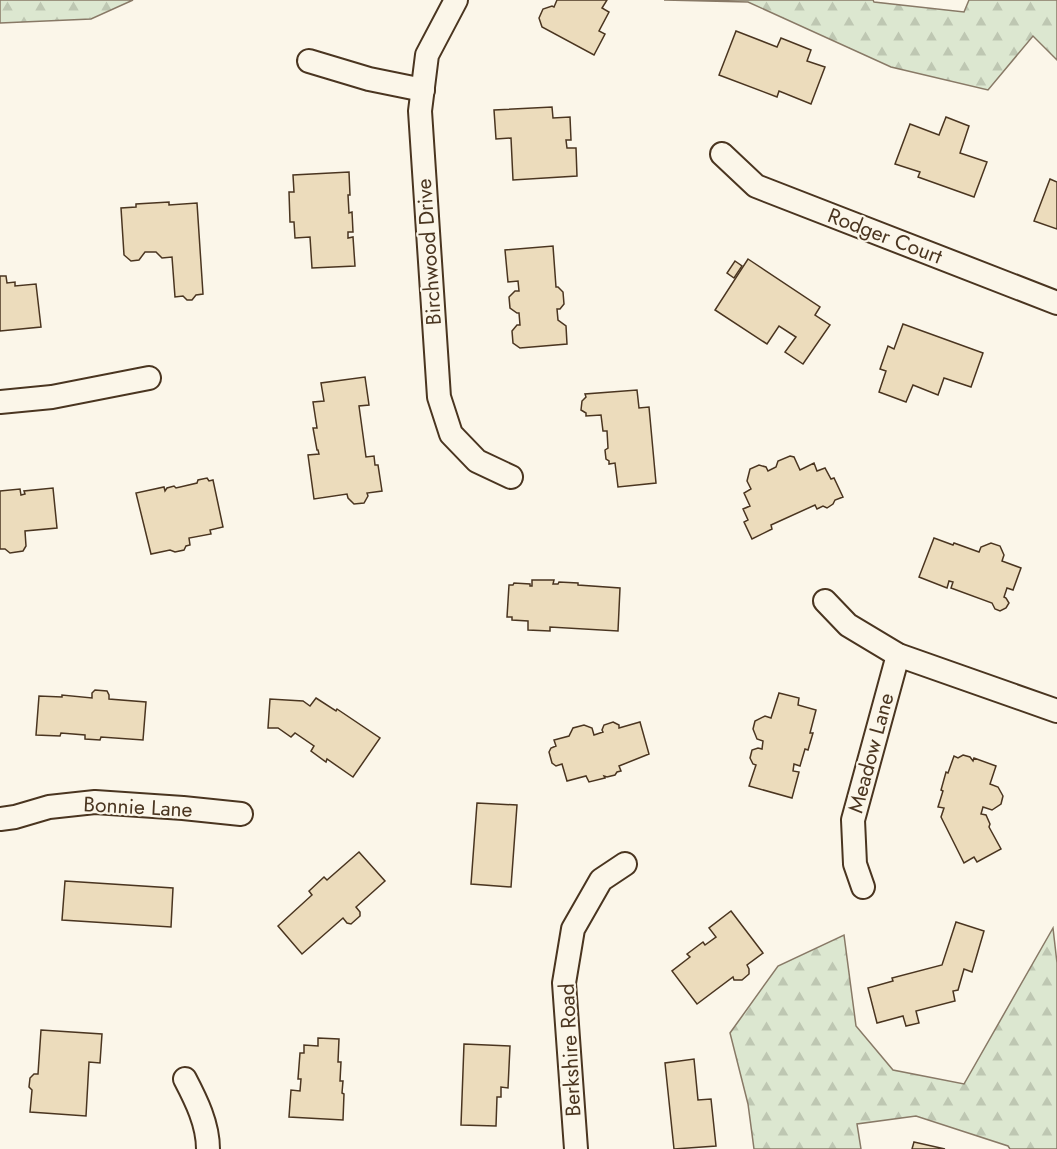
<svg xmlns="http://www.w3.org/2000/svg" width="1057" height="1149" viewBox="0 0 1057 1149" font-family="Jost,sans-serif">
<defs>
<pattern id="forest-firs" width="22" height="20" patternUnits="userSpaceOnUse" patternTransform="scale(1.5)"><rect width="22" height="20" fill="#dce7d0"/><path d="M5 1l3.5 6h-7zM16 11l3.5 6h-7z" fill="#bec7b2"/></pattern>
</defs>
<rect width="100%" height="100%" fill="#fbf6e9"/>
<g fill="url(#forest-firs)" stroke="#887966" stroke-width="1.5">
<polygon points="0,0 133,0 91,19 0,23"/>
<polygon points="664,0 873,0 874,2 964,12 969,0 1057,0 1057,60 1033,36 988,90 891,67 748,2"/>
<polygon points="1053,928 1057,963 1057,1149 1010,1149 1008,1146 916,1116 857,1124 861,1149 754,1149 748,1104 730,1033 778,966 844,935 856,1026 893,1070 964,1084"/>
</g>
<g fill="#ecdcbc" stroke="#4a3520" stroke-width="1.5">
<polygon points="557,0 607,0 602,8 609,12 599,31 605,34 594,55 542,27 539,18 543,9 552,6 554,7"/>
<polygon points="736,31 777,47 781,38 811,50 807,61 825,67 811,104 779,91 777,97 719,75"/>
<polygon points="552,107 553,118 570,117 571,140 566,140 567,148 576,148 577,176 513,180 511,138 496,139 494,110"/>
<polygon points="946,117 969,126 960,153 987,162 974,197 918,177 920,172 895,164 910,124 939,135"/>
<polygon points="349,172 350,195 348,195 349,213 352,212 353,232 348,232 348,238 353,237 355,266 312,268 310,237 295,238 294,222 290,222 289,192 294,192 293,175"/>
<polygon points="1050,179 1057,182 1057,229 1034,221"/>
<polygon points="169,202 169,205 197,203 203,294 196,295 192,300 187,300 183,296 175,297 172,257 162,258 156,252 145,252 139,260 131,261 124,255 121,208 136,207 136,204"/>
<polygon points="553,246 556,287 558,287 563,292 564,304 560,309 557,309 558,320 566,326 567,344 520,348 513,343 512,331 517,325 520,325 519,313 517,313 510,308 509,297 515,291 519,291 518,281 508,282 505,250"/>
<polygon points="748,259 820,307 815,315 830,325 803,364 785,352 796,337 779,326 767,344 715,310"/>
<polygon points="735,261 742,266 734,278 727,273"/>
<polygon points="0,276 6,276 7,283 15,282 15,286 36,284 41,327 0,331"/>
<polygon points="903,324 983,353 971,387 944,378 938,395 913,385 906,402 879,392 886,371 880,369 888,346 894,349"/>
<polygon points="365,377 369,405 359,406 366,457 374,456 375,465 378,465 382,491 367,493 368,496 364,503 354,504 348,498 347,494 314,499 308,455 319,454 318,450 317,450 313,428 317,428 313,402 324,401 321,383"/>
<polygon points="637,390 639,408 649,407 656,483 618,487 615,463 609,464 609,461 606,459 605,450 608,448 607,431 603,431 601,415 586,416 586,413 581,410 582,401 586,397 585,394"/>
<polygon points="790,456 794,457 800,470 814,463 817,471 825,468 831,479 834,478 843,497 835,500 833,504 827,508 823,506 817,509 815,505 771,525 772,529 752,539 744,522 748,520 743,509 750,506 744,493 751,489 747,481 750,469 759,465 766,467 768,471 776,467 778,461"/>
<polygon points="207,478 209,481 213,480 223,527 210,530 211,534 189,538 190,545 186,546 184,550 175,552 170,550 151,554 136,493 164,487 165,491 167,488 174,486 176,488 197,483 198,480"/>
<polygon points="53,488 57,528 25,531 26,546 23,551 10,553 5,549 0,549 0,491 20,489 21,495 25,494 24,491"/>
<polygon points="934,538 953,545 954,543 979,552 981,547 991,543 1000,546 1004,555 1002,561 1021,568 1013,590 1007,588 1004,597 1006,598 1009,603 1006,608 1000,611 995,609 992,603 951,588 953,582 949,581 947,588 919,577"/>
<polygon points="532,580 554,580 553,584 558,584 559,582 578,583 578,585 620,588 618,631 550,627 550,631 528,630 528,621 512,620 512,617 507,617 509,585 513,585 514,583 530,584 530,586 532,586"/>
<polygon points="95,690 107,691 109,695 109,699 146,702 143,740 101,737 100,740 85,739 85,735 61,733 60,736 36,735 39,696 62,697 62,695 92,698 92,693"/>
<polygon points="779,693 799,698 798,705 816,710 810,733 813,733 808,750 805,749 800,766 794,764 793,771 799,772 792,798 749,786 756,765 753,764 750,758 752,750 758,748 762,749 763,741 757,739 753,729 755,721 765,716 771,718"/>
<polygon points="316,698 336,711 337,709 380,738 353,777 327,759 326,762 311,751 314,746 295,733 291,737 278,728 268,728 270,699 303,701 310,706"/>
<polygon points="613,722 619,725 619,728 640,722 649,754 619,766 621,771 617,772 615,775 607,777 604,776 605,778 589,782 586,776 567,781 562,764 556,766 552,763 549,752 551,748 556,746 554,740 569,736 573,728 584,725 592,728 594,735 603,732 602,730 604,725"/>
<polygon points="963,755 970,757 973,761 974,758 996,766 990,784 998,787 1003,796 1001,804 992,810 983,807 981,814 986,815 990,824 989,827 1001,849 977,862 974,857 964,863 941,817 944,808 938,807 943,791 941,790 946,772 948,773 954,756 958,758"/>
<polygon points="477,803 517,805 511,887 471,884"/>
<polygon points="359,852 385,881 356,907 360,912 360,916 351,924 347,923 343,918 302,954 278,926 312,895 309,891 324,877 327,880"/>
<polygon points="65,881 173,888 171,927 62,920"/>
<polygon points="731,911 763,953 747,965 749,969 749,974 742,980 734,980 733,977 697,1004 672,971 690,957 687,954 703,942 705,945 716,937 709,928"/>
<polygon points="956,922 984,931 972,972 964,969 958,990 953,991 955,1001 916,1011 919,1023 906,1026 903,1016 877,1023 868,988 893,981 892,978 942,965"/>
<polygon points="41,1030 102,1034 100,1063 89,1062 86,1116 30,1112 32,1090 29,1087 30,1078 34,1074 38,1074"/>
<polygon points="318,1038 339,1039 338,1062 341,1062 340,1081 343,1081 342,1093 344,1094 343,1120 289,1117 291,1090 300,1091 301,1079 298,1079 300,1053 304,1053 304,1045 318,1046"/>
<polygon points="464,1044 510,1046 508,1088 501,1087 501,1097 497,1097 496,1126 461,1125"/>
<polygon points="694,1059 698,1100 711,1099 716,1146 674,1149 665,1063"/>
<polygon points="914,1142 945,1149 912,1149"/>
</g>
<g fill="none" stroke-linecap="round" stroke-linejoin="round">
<defs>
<g id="street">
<polyline points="456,0 427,55 420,111 439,397 451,434 477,461 511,477"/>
<polyline points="309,61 369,79 423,90"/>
<polyline points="722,154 756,186 1057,303"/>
<polyline points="0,402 52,397 149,378"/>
<polyline points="825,601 848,625 898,655 1057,711"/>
<polyline points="0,819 15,817 49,807 95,802 183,808 241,814"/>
<polyline points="863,887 855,864 853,820 898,655"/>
<path d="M 185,1079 C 196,1100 208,1124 208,1149"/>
<polyline points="576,1149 564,983 573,929 601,880 625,864"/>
</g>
</defs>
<use href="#street" stroke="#4a3520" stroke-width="26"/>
<use href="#street" stroke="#fbf6e9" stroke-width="22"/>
</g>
<g text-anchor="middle" stroke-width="4.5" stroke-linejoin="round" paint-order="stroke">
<g font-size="21" fill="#4a3520" stroke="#fbf6e9">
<text transform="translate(885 236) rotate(21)" y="7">Rodger Court</text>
<text transform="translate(429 252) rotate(-94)" y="7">Birchwood Drive</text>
<text transform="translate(871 753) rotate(-75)" y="7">Meadow Lane</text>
<text transform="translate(138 807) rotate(3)" y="7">Bonnie Lane</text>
<text transform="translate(570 1050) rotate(-93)" y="7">Berkshire Road</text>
</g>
</g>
</svg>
